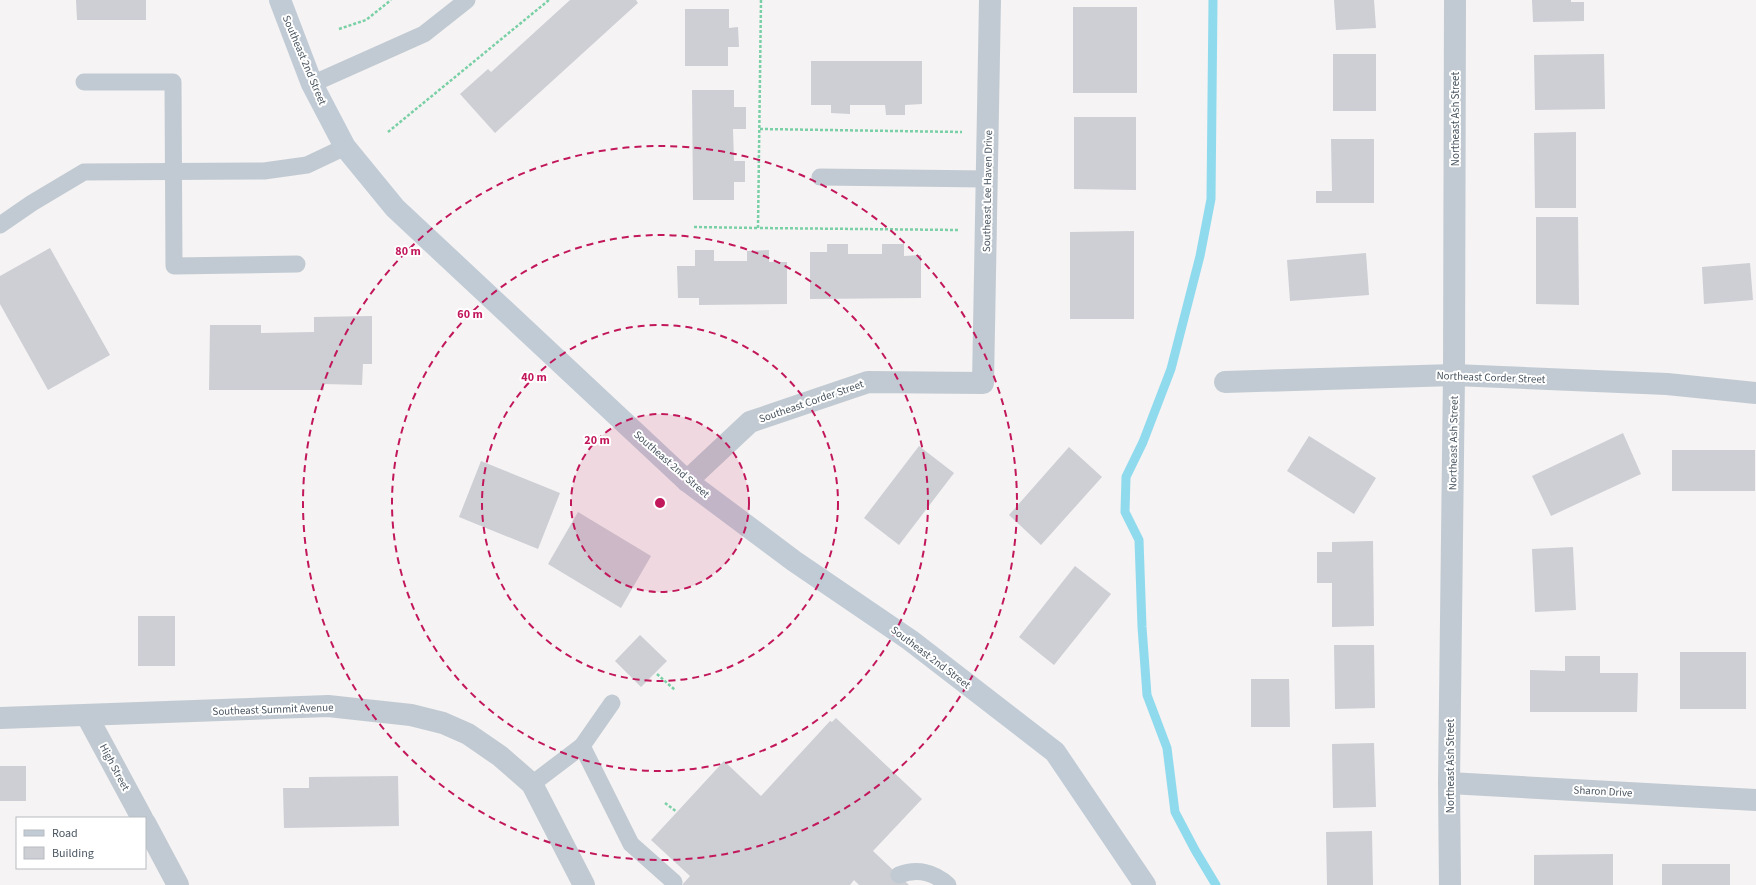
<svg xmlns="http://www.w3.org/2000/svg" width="1756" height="885" viewBox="0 0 1756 885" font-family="'Source Sans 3',sans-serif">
<rect width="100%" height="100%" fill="#f5f3f3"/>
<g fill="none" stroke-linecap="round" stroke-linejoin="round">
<polyline stroke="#90daee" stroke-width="9" points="1213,0 1211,199 1200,256 1171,369 1143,442 1126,477 1125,512 1139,540 1142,627 1147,695 1167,748 1175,812 1195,850 1216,885"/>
</g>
<g fill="#cdcfd5">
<polygon points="76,0 146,0 146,20 77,20"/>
<polygon points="570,0 636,0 638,3 495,133 460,94 488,69 491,72"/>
<polygon points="1334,0 1374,0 1376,28 1336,30"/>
<polygon points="1532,0 1571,0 1571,2 1584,2 1584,21 1533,22"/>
<rect x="1073" y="7" width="64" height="86"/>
<polygon points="685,9 729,9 729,28 738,27 739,47 728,47 728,66 685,66"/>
<rect x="1333" y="54" width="43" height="57"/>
<polygon points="1604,54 1605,109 1535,110 1534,55"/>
<polygon points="811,61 922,61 922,104 905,105 905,115 886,115 885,105 850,105 850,114 831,113 831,105 811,105"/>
<polygon points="692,90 734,90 734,107 746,107 746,129 733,129 734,161 745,161 745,182 734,182 734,200 693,200"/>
<polygon points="1074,117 1136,117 1136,190 1074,189"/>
<polygon points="1576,132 1576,208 1535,208 1534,133"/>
<polygon points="1331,139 1374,139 1374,203 1316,203 1316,191 1332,191"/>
<polygon points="1536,217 1578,217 1579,305 1536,304"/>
<polygon points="1134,231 1134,319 1070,319 1070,232"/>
<polygon points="827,244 848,244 848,254 882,254 882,244 904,244 904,256 921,255 921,298 810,299 810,252 827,252"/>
<polygon points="50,248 110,355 48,390 0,304 0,276"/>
<polygon points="695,250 714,250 714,261 747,261 747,251 769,250 769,262 787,262 787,304 699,305 699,298 678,298 677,266 695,266"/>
<polygon points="1366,253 1369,295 1290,301 1287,260"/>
<polygon points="1750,263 1753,300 1704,304 1702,267"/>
<polygon points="372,316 372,364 363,364 362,385 324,384 324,390 209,390 210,325 261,325 261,333 314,332 314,317"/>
<polygon points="1623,433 1641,474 1551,516 1532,476"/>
<polygon points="1309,436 1376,478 1354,514 1287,471"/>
<polygon points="919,446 954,473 899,545 864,518"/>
<polygon points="1069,447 1102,477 1041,545 1009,515"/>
<rect x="1672" y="450" width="83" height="41"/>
<polygon points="481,461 560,493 538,549 459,517"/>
<polygon points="578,512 651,556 621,608 548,564"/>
<polygon points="1373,541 1374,626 1332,627 1332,583 1317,583 1317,552 1332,552 1332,542"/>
<polygon points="1573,547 1576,610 1535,612 1532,549"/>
<polygon points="1075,566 1111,594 1054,665 1019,637"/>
<rect x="138" y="616" width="37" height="50"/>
<polygon points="640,635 667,661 641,687 615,661"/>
<polygon points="1334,645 1374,645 1375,708 1335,709"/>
<rect x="1680" y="652" width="66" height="57"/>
<polygon points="1565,656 1600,656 1600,673 1638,673 1637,712 1530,712 1530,670 1565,671"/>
<polygon points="1251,679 1289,679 1290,727 1251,727"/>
<polygon points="836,718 922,799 873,851 909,885 859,885 854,880 850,885 682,885 690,876 651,840 677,812 724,761 761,796 830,721 832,722"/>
<polygon points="1374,743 1376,807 1333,808 1332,744"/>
<rect x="0" y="766" width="26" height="35"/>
<polygon points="398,776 399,826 284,828 283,788 309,788 309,777"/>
<polygon points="1372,831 1373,885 1327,885 1326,832"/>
<polygon points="1613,854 1613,885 1534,885 1534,855"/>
<rect x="1662" y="864" width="68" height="21"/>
</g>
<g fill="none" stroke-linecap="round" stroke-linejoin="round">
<g stroke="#7ad0a6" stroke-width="2.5" stroke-dasharray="3 2" stroke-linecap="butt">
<polyline points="761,0 758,228 959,230"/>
<polyline points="339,29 366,20 391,0"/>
<polyline points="760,129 962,132"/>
<polyline points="388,132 549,0"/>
<polyline points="694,227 758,228"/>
<polyline points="657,674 675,690"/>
<polyline points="665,803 677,812"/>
</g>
<g stroke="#c1cad2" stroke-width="17">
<polyline points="84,82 173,82 174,266 297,264"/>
<polyline points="312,84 424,34 467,0"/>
<polyline points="820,177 987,179"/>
<polyline points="0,225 32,203 84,172 264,171 307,165 345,147"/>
<polyline points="582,746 631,844 674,882"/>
<polyline points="532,784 582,746 612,703"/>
<path d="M 899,875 C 917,868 934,872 948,885"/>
</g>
<g stroke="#c1cad2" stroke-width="22">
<polyline points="1225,382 1454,375 1667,384 1756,393"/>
<polyline points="687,481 750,422 868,382 983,383 990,0"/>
<polyline points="87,716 142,818"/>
<polyline points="0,718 328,706 411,715 443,723 468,734 500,756 532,784 584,885"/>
<polyline points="1449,783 1756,800"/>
<polyline points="145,823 178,885"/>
<polyline points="1450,885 1449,783 1454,375 1455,0"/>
</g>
<polyline stroke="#c1cbd6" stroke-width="22" points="280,0 312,84 345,147 395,208 687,481 794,561 910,640 1055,752 1145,885"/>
</g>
<circle cx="660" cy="503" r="89" fill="#c2185b" fill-opacity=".12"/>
<g fill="none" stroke="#c2185b" stroke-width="2" stroke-dasharray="7 5">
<circle cx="660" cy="503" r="89"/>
<circle cx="660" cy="503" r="178"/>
<circle cx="660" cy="503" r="268"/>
<circle cx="660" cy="503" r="357"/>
</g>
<g text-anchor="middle" stroke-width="4" stroke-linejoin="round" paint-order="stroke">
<g font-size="11" fill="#4a5661" stroke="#fff">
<text transform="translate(305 60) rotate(67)" y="4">Southeast 2nd Street</text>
<text transform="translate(1455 119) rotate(-90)" y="4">Northeast Ash Street</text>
<text transform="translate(987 191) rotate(-89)" y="4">Southeast Lee Haven Drive</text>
<text transform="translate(1491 377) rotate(2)" y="4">Northeast Corder Street</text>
<text transform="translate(811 401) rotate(-19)" y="4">Southeast Corder Street</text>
<text transform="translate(1453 443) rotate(-89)" y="4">Northeast Ash Street</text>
<text transform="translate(672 464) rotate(41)" y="4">Southeast 2nd Street</text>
<text transform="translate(931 657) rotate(37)" y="4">Southeast 2nd Street</text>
<text transform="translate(273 709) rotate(-2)" y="4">Southeast Summit Avenue</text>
<text transform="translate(1450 766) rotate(-90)" y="4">Northeast Ash Street</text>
<text transform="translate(115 767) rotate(62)" y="4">High Street</text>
<text transform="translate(1603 791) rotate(3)" y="4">Sharon Drive</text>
</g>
</g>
<circle cx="660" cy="503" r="6" fill="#c2185b" stroke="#fff" stroke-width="2"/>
<g font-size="12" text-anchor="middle" font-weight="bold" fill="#c2185b" stroke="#fff" stroke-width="4" stroke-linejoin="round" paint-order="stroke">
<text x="408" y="255">80 m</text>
<text x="470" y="318">60 m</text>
<text x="534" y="381">40 m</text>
<text x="597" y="444">20 m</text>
</g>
<rect x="16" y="817" width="130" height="52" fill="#ffffff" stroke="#b7bbc0"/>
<rect x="24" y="830" width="20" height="6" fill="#c1cbd6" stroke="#b7bbc0"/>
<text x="52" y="837" font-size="12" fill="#4a5661">Road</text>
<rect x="24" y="847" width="20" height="12" fill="#cdcfd5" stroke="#b7bbc0"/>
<text x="52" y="857" font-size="12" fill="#4a5661">Building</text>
</svg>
